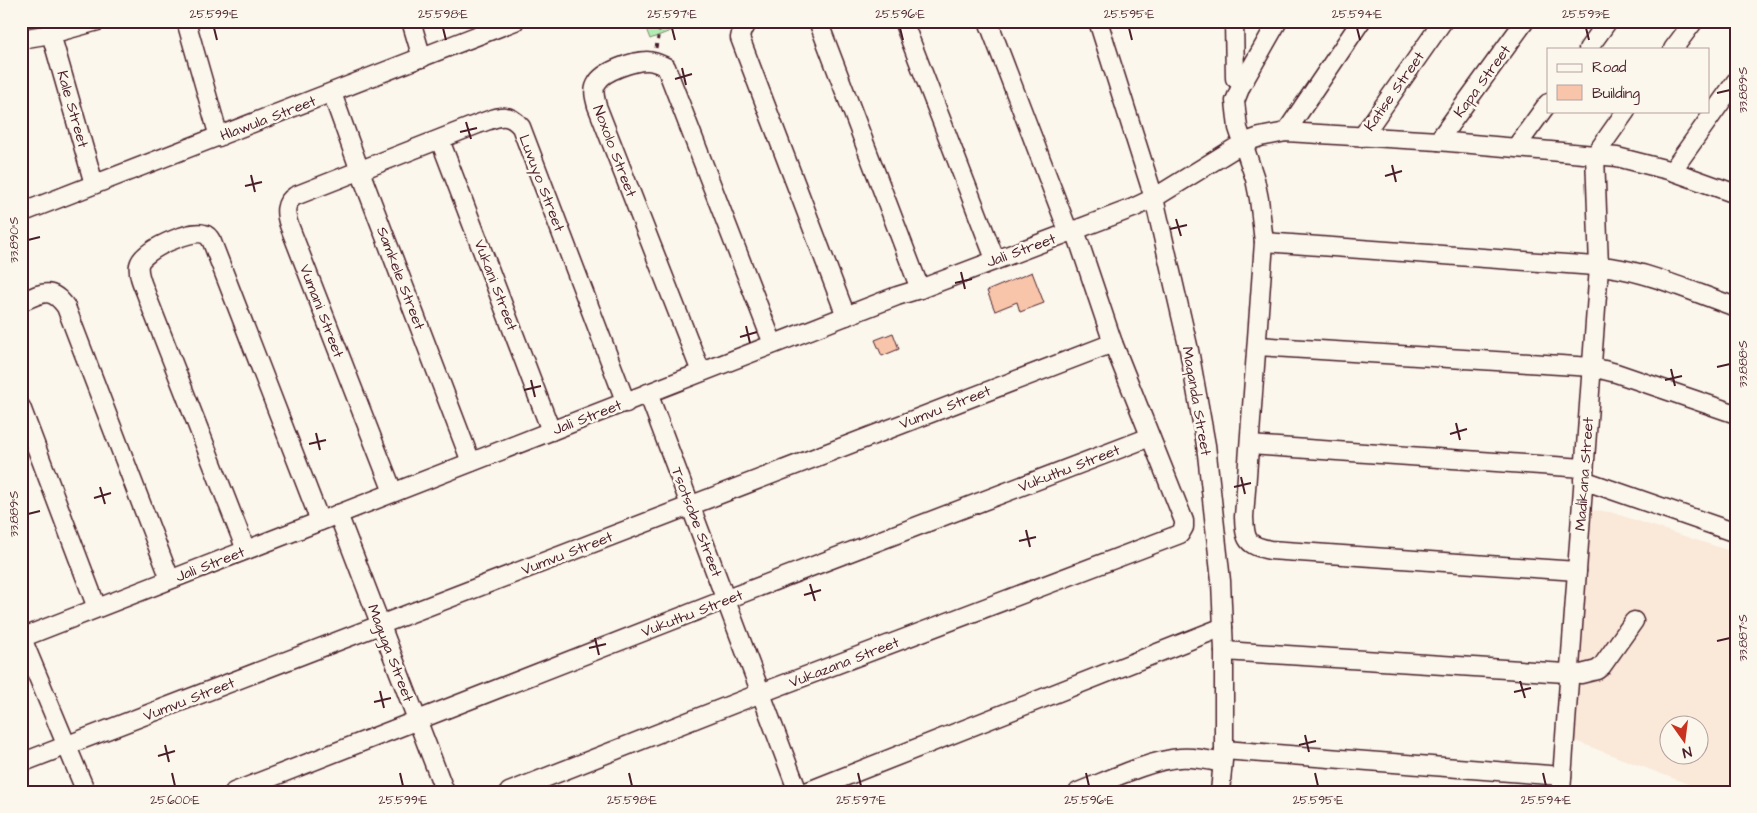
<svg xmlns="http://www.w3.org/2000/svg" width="1757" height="813" viewBox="0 0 1757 813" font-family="'Architects Daughter',sans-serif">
<rect width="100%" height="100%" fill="#fbf7ec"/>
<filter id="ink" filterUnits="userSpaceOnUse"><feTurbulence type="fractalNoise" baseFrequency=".02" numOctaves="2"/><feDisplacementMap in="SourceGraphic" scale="10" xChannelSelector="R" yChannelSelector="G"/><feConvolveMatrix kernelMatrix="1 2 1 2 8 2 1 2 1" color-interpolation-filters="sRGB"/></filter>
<g filter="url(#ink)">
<path fill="#fae8d8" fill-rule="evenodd" d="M 1581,509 L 1610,512 L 1736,553 L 1736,792 L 1709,792 L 1565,737 ZM 1670,726 L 1700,726 L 1700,756 L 1670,756 Z"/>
<polygon fill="#b1edb2" stroke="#7e866e" points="643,21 696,21 650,39"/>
<g fill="#f9c5aa" stroke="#4a1f2b">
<polygon points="1032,272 1044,303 1020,312 1017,302 995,311 987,291"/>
<polygon points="893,333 899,349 882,356 875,340"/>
</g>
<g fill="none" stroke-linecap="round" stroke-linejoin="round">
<defs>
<g id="minor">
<polyline points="186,21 219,137"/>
<polyline points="411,21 422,58"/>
<polyline points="750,21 742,29 740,38 846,316"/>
<polyline points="818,21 920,289"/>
<polyline points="903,21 995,259"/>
<polyline points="988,21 1069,233"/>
<polyline points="1098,21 1154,198 1189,350 1206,445 1221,581 1224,651 1224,750 1220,792"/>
<polyline points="1234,21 1235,78 1243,82"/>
<path d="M 1278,21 L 1241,86 L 1235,101 L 1238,128 L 1255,179 L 1259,199 L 1264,242 L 1244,517 C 1245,541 1247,545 1270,550 L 1577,571"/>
<polyline points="51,34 94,184"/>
<polyline points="21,39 51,34 98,21"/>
<polyline points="1588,49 1608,21"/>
<polyline points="1673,49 1694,21"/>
<polyline points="332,93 360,171 471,462"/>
<polyline points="1286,132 1361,21"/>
<polyline points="1362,137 1443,21"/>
<polyline points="440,140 551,431"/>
<polyline points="1438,141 1525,21"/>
<polyline points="1516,147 1548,103"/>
<polyline points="1672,171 1736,81"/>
<polyline points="21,213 515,21"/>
<path d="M 1264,242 L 1609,267 C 1652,273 1695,293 1736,307"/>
<path d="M 21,302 C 42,293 51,286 66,307 L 170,579"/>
<polyline points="1257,346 1592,367 1616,373 1736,414"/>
<path d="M 701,372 L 597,106 C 595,98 592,90 597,83 C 603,71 634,61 647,61 C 654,61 660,64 666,67 L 773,344"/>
<polyline points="648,393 798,792"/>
<polyline points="21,407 97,608"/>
<polyline points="1250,445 1584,468"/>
<polyline points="1583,480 1736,533"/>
<path d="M 393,492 L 289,225 C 285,213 284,203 295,196 L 478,124 C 496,118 507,110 521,127 L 626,403"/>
<polyline points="338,514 445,792"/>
<path d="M 246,550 L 148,299 C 145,289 137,276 139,265 C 142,250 191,229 204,234 C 208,235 210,238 212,242 L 320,521"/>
<polyline points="21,636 86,792"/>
<polyline points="21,638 897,296 920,289 1133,208 1154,198 1243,143 1260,137 1286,132 1438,141 1617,157 1672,171 1736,194"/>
<polyline points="1224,651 1581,674 1597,670 1602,666 1634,621"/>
<polyline points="1224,750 1562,776"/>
<polyline points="21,763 1113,343"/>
<polyline points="234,792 727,599 1150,437"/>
<polyline points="509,792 761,693 1180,534 1184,527 1184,521 1113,343 1075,230"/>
<polyline points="806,792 1223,627"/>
<path d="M 1078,792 C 1107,781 1150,760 1180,758 C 1194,757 1208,760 1222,763"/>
<polyline points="1561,792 1599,267 1595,155 1626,111"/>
</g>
</defs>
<use href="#minor" stroke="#4a1f2b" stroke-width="21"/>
<polyline stroke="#4a1f2b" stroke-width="3" stroke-dasharray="4 4" stroke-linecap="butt" points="656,48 661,21"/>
<use href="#minor" stroke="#fbf7ec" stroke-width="18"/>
</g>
</g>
<path fill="none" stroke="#4a1f2b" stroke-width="2" d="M 214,28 L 217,40M 443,28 L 446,40M 672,28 L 675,40M 900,28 L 903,40M 1129,28 L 1132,40M 1357,28 L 1360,40M 1586,28 L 1589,40M 682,68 L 686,85M 675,79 L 692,74M 1717,93 L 1730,90M 466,122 L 471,139M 460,132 L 477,128M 1392,165 L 1396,182M 251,175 L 255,192M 1385,176 L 1402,171M 245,186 L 262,182M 1176,219 L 1181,236M 1170,229 L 1187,225M 28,240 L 40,237M 961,272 L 965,289M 955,283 L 972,279M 746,326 L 750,343M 740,337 L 757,332M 1717,367 L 1730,364M 1671,369 L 1675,386M 531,380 L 535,397M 1665,380 L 1682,376M 524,390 L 541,386M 1456,423 L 1460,440M 316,433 L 320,450M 1450,434 L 1467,429M 309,444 L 326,440M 1241,477 L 1245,494M 100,487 L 105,504M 1234,487 L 1251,483M 94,498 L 111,493M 28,514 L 40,511M 1026,530 L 1030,547M 1019,541 L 1036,537M 810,584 L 815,601M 804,595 L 821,590M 595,638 L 599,655M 1717,641 L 1730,638M 589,648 L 606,644M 1520,681 L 1525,698M 380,691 L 384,708M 1514,692 L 1531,688M 374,702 L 391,698M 1305,735 L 1309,752M 165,745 L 169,762M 1299,745 L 1316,741M 158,756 L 175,751M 172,773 L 175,786M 400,773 L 403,786M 629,773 L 632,786M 858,773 L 861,786M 1086,773 L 1089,786M 1315,773 L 1318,786M 1543,773 L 1546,786"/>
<g text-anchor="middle" stroke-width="5" stroke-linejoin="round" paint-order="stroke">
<g font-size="15" fill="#4a1f2b" stroke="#fbf7ec">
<text transform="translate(1482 81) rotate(-54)" y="5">Kapa Street</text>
<text transform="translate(1394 91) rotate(-55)" y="5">Katise Street</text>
<text transform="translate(73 109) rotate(74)" y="5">Kale Street</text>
<text transform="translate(268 118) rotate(-21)" y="5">Hlawula Street</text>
<text transform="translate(615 151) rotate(69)" y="5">Noxolo Street</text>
<text transform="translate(542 183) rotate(69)" y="5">Luvuyo Street</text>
<text transform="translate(1021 250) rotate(-20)" y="5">Jali Street</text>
<text transform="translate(401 278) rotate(69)" y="5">Samkele Street</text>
<text transform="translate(496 285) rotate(69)" y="5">Vukani Street</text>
<text transform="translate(322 311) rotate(69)" y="5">Vumani Street</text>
<text transform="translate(1197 401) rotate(80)" y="5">Maqanda Street</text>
<text transform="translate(945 407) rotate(-21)" y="5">Vumvu Street</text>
<text transform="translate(587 417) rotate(-21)" y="5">Jali Street</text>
<text transform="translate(1069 468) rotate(-21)" y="5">Vukuthu Street</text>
<text transform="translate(1584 474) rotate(-86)" y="5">Madikana Street</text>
<text transform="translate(697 522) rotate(69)" y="5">Tsotsobe Street</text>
<text transform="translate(567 553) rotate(-21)" y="5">Vumvu Street</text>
<text transform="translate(210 564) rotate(-21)" y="5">Jali Street</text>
<text transform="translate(692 613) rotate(-21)" y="5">Vukuthu Street</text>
<text transform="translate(391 653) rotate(69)" y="5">Maguga Street</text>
<text transform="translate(844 662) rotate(-21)" y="5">Vukazana Street</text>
<text transform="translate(189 699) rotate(-21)" y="5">Vumvu Street</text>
</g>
</g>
<rect width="1757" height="813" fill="none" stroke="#fbf7ec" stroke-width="55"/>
<rect x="1547" y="48" width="162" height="65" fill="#fbf7ec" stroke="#b4a19f"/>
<rect x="1557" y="64" width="25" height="8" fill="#fbf7ec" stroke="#b4a19f"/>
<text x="1592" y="72" font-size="15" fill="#4a1f2b">Road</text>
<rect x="1557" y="85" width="25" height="15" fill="#f9c5aa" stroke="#b4a19f"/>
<text x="1592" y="98" font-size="15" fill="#4a1f2b">Building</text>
<g transform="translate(1684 740) rotate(166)"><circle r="24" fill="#fbf7ec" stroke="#b4a19f"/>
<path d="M0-4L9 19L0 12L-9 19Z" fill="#c8321e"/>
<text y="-8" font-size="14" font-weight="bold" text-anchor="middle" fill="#4a1f2b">N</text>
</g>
<rect x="28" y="28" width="1702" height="758" fill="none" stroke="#4a1f2b" stroke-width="2"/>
<g font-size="12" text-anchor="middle" fill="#4a1f2b">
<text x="214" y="18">25.599°E</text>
<text x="443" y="18">25.598°E</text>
<text x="672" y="18">25.597°E</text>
<text x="900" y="18">25.596°E</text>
<text x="1129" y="18">25.595°E</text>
<text x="1357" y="18">25.594°E</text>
<text x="1586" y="18">25.593°E</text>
<text transform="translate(1743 90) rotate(-90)" y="4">33.889°S</text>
<text transform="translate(14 240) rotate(-90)" y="4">33.890°S</text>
<text transform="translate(1743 364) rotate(-90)" y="4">33.888°S</text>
<text transform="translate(14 514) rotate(-90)" y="4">33.889°S</text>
<text transform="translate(1743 638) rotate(-90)" y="4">33.887°S</text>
<text x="175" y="804">25.600°E</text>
<text x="403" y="804">25.599°E</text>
<text x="632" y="804">25.598°E</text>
<text x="861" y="804">25.597°E</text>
<text x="1089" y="804">25.596°E</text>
<text x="1318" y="804">25.595°E</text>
<text x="1546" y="804">25.594°E</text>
</g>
</svg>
